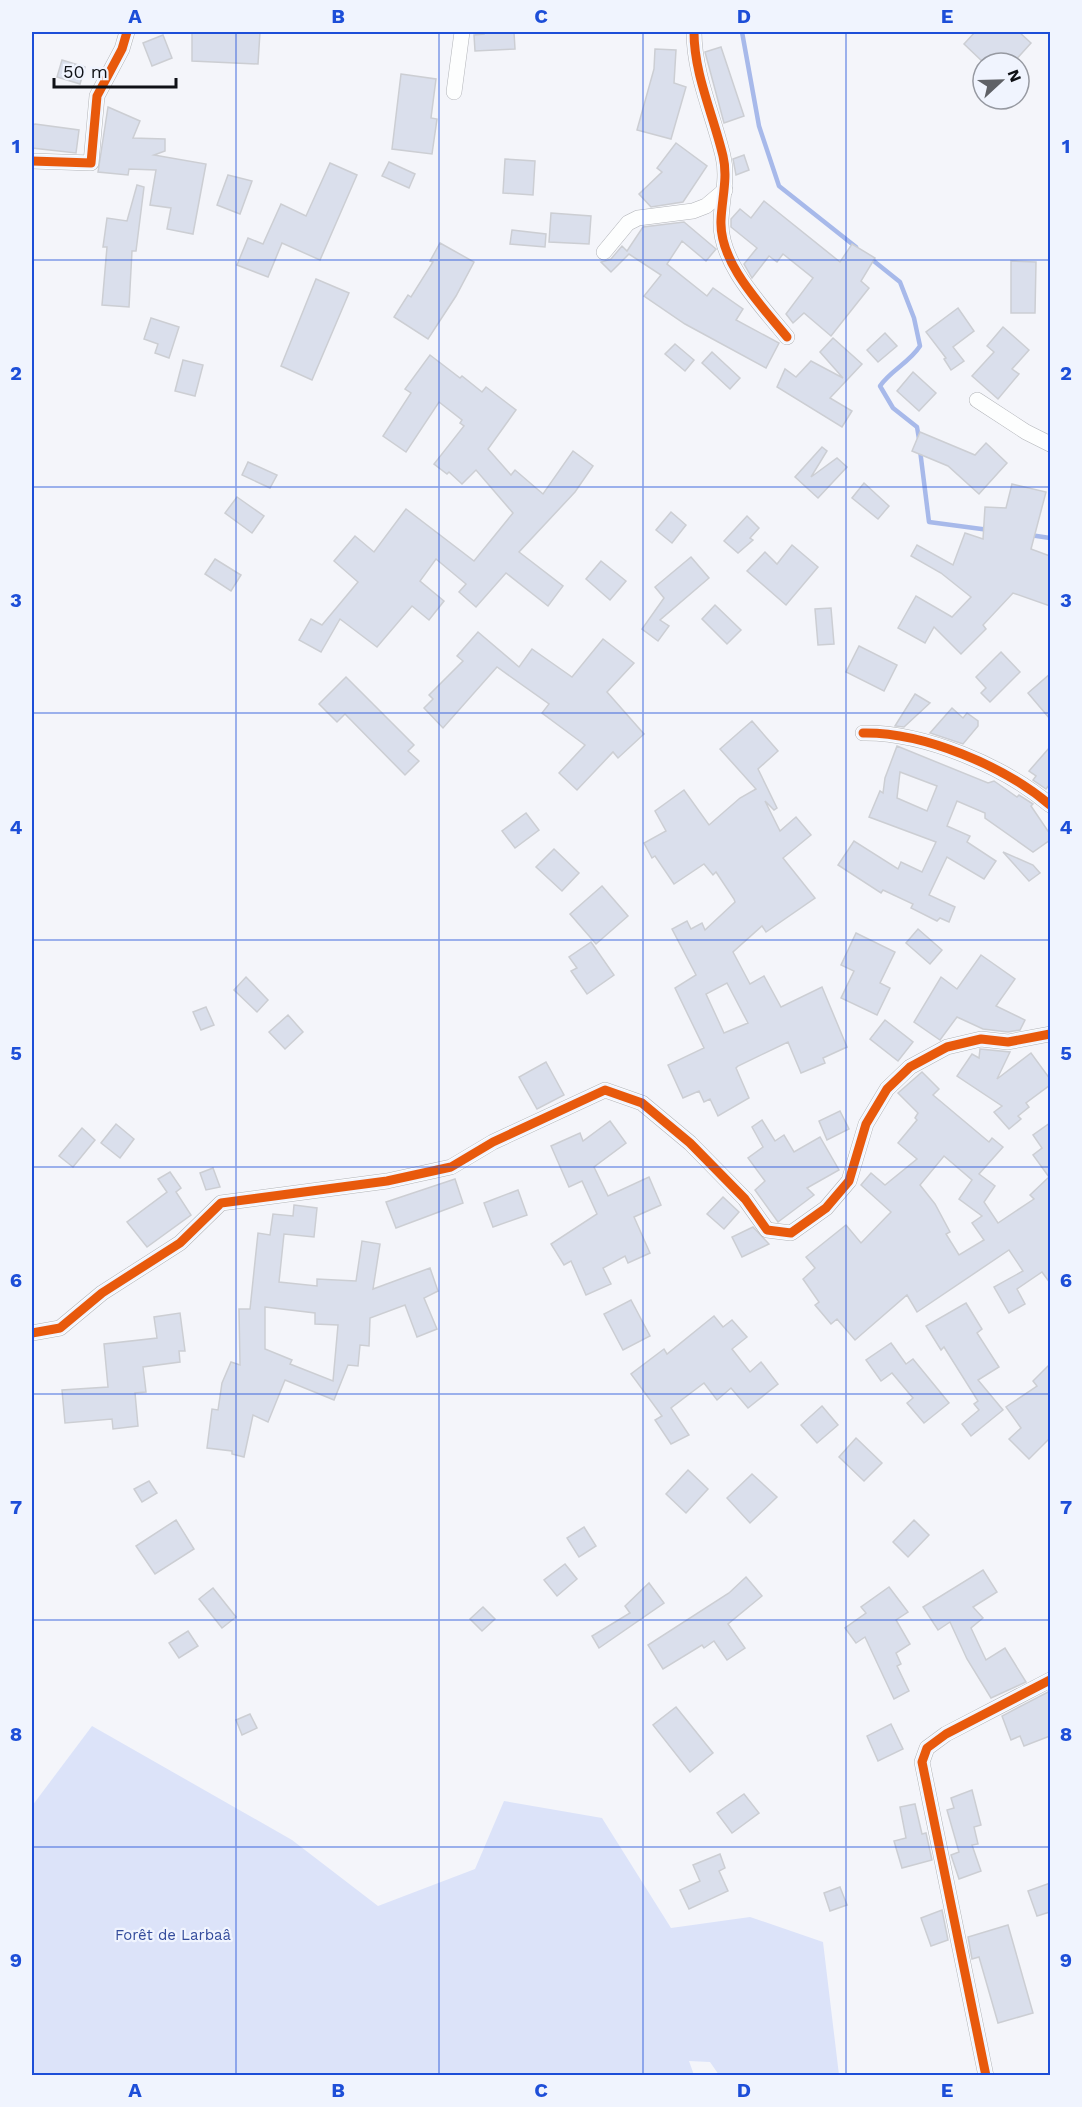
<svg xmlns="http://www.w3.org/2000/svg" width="1082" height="2107" viewBox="0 0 1082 2107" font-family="'Work Sans',sans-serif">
<rect width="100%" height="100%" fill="#f4f5fa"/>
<polygon fill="#dce3f9" points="92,1726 292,1840 378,1906 475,1869 504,1801 602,1818 671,1928 750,1917 823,1942 839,2075 719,2075 710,2062 689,2061 694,2075 32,2075 32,1806"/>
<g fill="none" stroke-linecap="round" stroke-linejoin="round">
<g stroke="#a7b9ea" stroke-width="4.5">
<polyline points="742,32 759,126 779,186 856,247"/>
<path d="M 870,258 L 900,282 L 914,318 L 920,346 C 909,363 891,370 880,386 L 893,408 L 917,427 L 919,439"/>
<polyline points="920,450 929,522 989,530"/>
<polyline points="1030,535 1050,538"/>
</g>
</g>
<g fill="#dadfec" stroke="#ccced3" stroke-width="1.5" fill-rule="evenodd">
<polygon points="192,32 260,32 258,64 192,61"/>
<polygon points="484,32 514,32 515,49 475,51 474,35 484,34"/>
<polygon points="975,32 1019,32 1031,43 1013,63 984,63 964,44"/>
<polygon points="163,35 172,58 152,66 143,43"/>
<polygon points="721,47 744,116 724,123 705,52"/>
<polygon points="655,49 676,50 674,83 686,87 671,139 637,130 654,69"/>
<polygon points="62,60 85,67 80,84 57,77"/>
<polygon points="401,74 436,79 431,118 437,119 432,154 392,149"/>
<polygon points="108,107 140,121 133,138 165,139 165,151 154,155 206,164 193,234 167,229 171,208 150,205 156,170 129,169 128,175 98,172"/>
<polygon points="35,124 79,130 76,153 32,148 32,126"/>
<polygon points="676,143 707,166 683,202 651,207 639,194 662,172 657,168"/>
<polygon points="744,155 749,170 736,175 733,159"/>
<polygon points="505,159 535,161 533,195 503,193"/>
<polygon points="389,162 415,174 409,188 382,176"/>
<polygon points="330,163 357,175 320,260 282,243 268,277 237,265 248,238 263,244 281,204 306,216"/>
<polygon points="228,175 252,181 240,214 217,205"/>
<polygon points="137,185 144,187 136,251 132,251 129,307 102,305 107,247 103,247 107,218 127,221"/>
<polygon points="764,201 840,262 852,244 875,258 861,281 869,288 831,336 804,313 793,323 786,314 813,278 783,254 777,262 769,256 752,278 744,264 757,248 731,227 731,219 740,209 751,218"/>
<polygon points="551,213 591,216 589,244 549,242"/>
<polygon points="684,222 716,249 706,261 682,241 667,264 707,296 713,288 743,309 736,320 779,343 766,368 685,324 644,296 661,275 629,254 611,272 601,262 611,259 622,246 627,251 643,227"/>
<polygon points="512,230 546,234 545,247 510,244"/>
<polygon points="440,243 474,262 456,296 428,339 394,317 408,295 411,297 433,262 430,261"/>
<polygon points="1011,261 1036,262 1035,313 1011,313"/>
<polygon points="316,279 349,293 312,380 281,366"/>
<polygon points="958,308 974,331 953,347 964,361 951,370 944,359 946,358 926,332"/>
<polygon points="151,318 179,327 169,358 155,353 158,344 144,339"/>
<polygon points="1003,327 1029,350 1012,369 1019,374 998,399 972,376 994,352 987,346"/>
<polygon points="885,333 897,346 878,362 867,350"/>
<polygon points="833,338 862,364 830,398 852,411 842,427 777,387 785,369 796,377 811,361 843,378 820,352"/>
<polygon points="675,344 694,360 685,371 665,354"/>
<polygon points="712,352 740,378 730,389 702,363"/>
<polygon points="430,355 460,378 462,376 482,392 486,387 516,410 488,449 511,475 515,470 543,494 573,451 593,466 575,492 519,552 563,586 548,606 506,573 476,607 459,592 466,584 436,559 420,581 444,601 429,620 412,606 377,647 340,619 321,652 299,640 311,619 322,625 358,582 334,561 355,536 374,552 406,509 474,561 513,513 476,470 462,484 449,472 447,474 434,464 464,426 460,423 462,420 439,402 406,452 383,436 411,393 405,389"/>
<polygon points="183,360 203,365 195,396 175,391"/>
<polygon points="913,372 936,393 919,411 897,391"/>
<polygon points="920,432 975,455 986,443 1007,463 979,494 948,466 912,451"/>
<polygon points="822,447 827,451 811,477 837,458 847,467 818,498 795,477"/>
<polygon points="248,462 277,475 270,488 242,475"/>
<polygon points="864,483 889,506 878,519 852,498"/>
<polygon points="1012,484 1046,492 1031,549 1050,556 1050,606 1013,593 983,625 986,629 961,654 934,627 925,643 898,628 916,596 952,617 971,597 941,573 911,556 917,545 953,565 965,533 983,539 985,507 1006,508"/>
<polygon points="237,497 264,516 252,533 225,513"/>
<polygon points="671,512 686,525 672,543 656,530"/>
<polygon points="747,516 759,528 750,538 753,540 738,553 724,541"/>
<polygon points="792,545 818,567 786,605 747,571 765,552 777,564"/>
<polygon points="691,557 709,578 660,620 669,626 658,641 642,629 664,598 655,587"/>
<polygon points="215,559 241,575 231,591 205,574"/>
<polygon points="601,561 626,581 610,600 586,579"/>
<polygon points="715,605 741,630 727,644 702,619"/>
<polygon points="831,608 834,644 818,645 815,609"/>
<polygon points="478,632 519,667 532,649 572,677 603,639 634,663 607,692 644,734 618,758 613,752 577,790 559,773 585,745 542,713 549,704 497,667 443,728 424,708 433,699 429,695 463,661 457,656"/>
<polygon points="859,646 897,665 884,691 846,672"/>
<polygon points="1001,652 1020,672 990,702 981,693 986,688 976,677"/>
<polygon points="1050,674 1050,719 1028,693"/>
<polygon points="346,677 414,745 408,751 419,761 405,775 345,714 337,722 319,704"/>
<polygon points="915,694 930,703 904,727 895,726"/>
<polygon points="952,708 963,718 967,713 978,721 978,726 963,744 930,733"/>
<path d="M 752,721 L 778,751 L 758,769 L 777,808 L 774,810 L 765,801 L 780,831 L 796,817 L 811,835 L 783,858 L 815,898 L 766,932 L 762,926 L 733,952 L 750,984 L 764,976 L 781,1007 L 822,987 L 847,1047 L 823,1058 L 825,1063 L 801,1073 L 788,1042 L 738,1066 L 736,1068 L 749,1098 L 718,1116 L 710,1099 L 704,1102 L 699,1091 L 683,1098 L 668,1065 L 704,1048 L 675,988 L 696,975 L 672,929 L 687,921 L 691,929 L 702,923 L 705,930 L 735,902 L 734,899 L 716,872 L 713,875 L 704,864 L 674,884 L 655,856 L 652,858 L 644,843 L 666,831 L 655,811 L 684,790 L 709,825 L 740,798 L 756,789 L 720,749 ZM 727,983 L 748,1023 L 724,1033 L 706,994 Z"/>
<path d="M 897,746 L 988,783 L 994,781 L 1017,797 L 1019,795 L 1033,804 L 1031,806 L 1050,834 L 1050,840 L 1033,852 L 985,818 L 985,813 L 957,801 L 947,826 L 970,836 L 967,842 L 996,861 L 984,879 L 947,857 L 929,895 L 955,907 L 949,922 L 940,918 L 937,921 L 911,908 L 913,904 L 883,890 L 881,893 L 838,865 L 854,841 L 898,869 L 901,862 L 922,872 L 936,842 L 869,817 L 880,791 L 883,793 L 885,778 ZM 900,772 L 937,786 L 927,811 L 897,798 Z"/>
<polygon points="1050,747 1050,784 1046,789 1033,780 1036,776 1029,771"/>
<polygon points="526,813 539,830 515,848 502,831"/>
<polygon points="554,849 579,873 562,891 536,867"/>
<polygon points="1003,852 1033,865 1040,873 1029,881"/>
<polygon points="602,886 628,916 596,944 570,914"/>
<polygon points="918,929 942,950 930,964 906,943"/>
<polygon points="856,933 895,952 880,983 890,988 877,1015 841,998 854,971 841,965"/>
<polygon points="591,942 614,975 587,994 571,971 577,968 569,957"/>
<polygon points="981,955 1015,979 996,1006 1025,1020 1020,1030 1008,1032 983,1029 957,1017 940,1040 914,1022 941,977 957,989"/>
<polygon points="246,977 268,1000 257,1012 234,990"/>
<polygon points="206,1007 214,1025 201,1030 193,1012"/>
<polygon points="288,1015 303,1032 285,1049 269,1032"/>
<polygon points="885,1020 913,1042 898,1061 870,1039"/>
<polygon points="980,1049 1010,1052 997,1079 1031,1053 1050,1079 1050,1085 1026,1103 1029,1107 1018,1116 1021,1119 1009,1129 994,1112 1002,1106 957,1076 972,1054 979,1058"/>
<polygon points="546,1062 564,1095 537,1109 519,1077"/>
<path d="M 922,1072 L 939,1089 L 933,1095 L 989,1142 L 992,1138 L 1003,1147 L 979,1174 L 995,1186 L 984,1202 L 998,1223 L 1034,1199 L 1030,1195 L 1049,1177 L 1033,1155 L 1042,1148 L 1033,1135 L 1050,1123 L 1050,1283 L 1042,1272 L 1017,1289 L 1025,1304 L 1009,1313 L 994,1287 L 1023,1271 L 1009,1250 L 917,1312 L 907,1295 L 855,1340 L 837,1319 L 831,1324 L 815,1305 L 819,1302 L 803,1279 L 815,1268 L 806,1257 L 846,1225 L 861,1243 L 891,1212 L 861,1185 L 871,1173 L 885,1185 L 917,1159 L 898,1143 L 917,1120 L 915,1118 L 918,1113 L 898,1093 ZM 944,1156 L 972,1180 L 959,1199 L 982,1216 L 972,1223 L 984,1240 L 959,1255 L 946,1234 L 950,1232 L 935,1204 L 920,1185 Z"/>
<polygon points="840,1111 849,1129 827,1140 819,1121"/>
<polygon points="762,1120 775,1141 784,1135 794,1152 820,1137 839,1170 807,1188 814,1195 778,1222 755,1190 765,1181 748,1158 763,1147 752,1127"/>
<polygon points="610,1121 626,1143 594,1167 608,1196 649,1177 661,1205 634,1217 650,1253 628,1263 625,1256 603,1268 611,1284 586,1295 571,1261 564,1265 551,1244 597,1214 582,1181 569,1187 551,1146 580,1133 583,1141"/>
<polygon points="116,1124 134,1139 120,1158 101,1143"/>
<polygon points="82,1128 95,1140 73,1167 59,1156"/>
<polygon points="213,1168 220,1187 206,1190 200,1173"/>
<polygon points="170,1172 181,1188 176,1192 191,1215 147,1247 127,1222 167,1192 158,1179"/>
<polygon points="455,1179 463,1203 396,1228 386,1202"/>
<polygon points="518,1190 527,1215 493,1227 484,1203"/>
<polygon points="723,1197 739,1212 724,1229 707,1214"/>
<path d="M 294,1205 L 317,1208 L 314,1237 L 284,1234 L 279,1282 L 317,1286 L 317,1279 L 356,1281 L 362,1241 L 380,1244 L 373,1289 L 430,1268 L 438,1291 L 424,1298 L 437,1329 L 417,1337 L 405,1305 L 370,1318 L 369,1346 L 360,1345 L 358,1366 L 348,1365 L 334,1400 L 285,1380 L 268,1422 L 253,1415 L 244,1457 L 232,1454 L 232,1451 L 207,1448 L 212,1409 L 218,1410 L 222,1383 L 231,1362 L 240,1365 L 239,1309 L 250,1309 L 258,1233 L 270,1235 L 273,1214 L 293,1216 ZM 265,1307 L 315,1313 L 315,1324 L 338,1325 L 333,1381 L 290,1364 L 292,1360 L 265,1349 Z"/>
<polygon points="753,1227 769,1244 742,1257 732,1237"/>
<polygon points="631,1300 650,1336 623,1350 604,1314"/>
<polygon points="966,1303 982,1329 977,1333 999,1367 978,1380 1003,1410 971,1436 962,1424 979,1410 974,1404 978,1401 944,1347 941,1350 926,1326"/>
<polygon points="180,1313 185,1351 179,1351 180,1362 143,1367 146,1392 135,1393 138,1426 113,1429 112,1419 65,1423 62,1390 108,1387 104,1344 157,1338 154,1317"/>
<polygon points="714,1316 723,1327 732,1320 747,1337 732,1349 750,1372 761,1362 778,1384 748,1408 731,1388 717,1400 704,1383 671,1408 689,1435 671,1444 655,1420 662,1416 631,1374 664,1349 667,1354"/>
<polygon points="891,1343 906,1364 913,1359 949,1403 924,1423 907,1403 913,1398 892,1373 881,1381 866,1360"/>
<polygon points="1050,1364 1050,1438 1029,1459 1009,1439 1021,1428 1006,1407 1037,1386 1033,1381"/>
<polygon points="822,1406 838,1425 817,1443 801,1425"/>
<polygon points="856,1438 882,1463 864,1481 839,1457"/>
<polygon points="688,1470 708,1489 686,1513 666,1494"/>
<polygon points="752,1474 777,1497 750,1523 727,1498"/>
<polygon points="149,1481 157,1493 142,1502 134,1489"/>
<polygon points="176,1520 194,1549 155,1574 136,1546"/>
<polygon points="914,1520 929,1535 908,1557 893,1542"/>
<polygon points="584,1527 596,1546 579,1557 567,1538"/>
<polygon points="565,1564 577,1579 557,1596 544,1580"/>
<polygon points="983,1570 997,1592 973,1607 983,1618 971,1628 986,1660 1005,1648 1026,1682 991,1698 967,1659 950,1622 938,1630 923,1607"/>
<polygon points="746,1577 762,1596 728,1624 745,1648 727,1660 714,1641 704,1648 702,1645 663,1669 648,1645 729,1593"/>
<polygon points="649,1583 664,1603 599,1648 592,1636 630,1613 625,1606"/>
<polygon points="889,1587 908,1612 896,1620 910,1644 896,1653 901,1664 897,1666 909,1691 894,1699 865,1637 856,1643 845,1628 866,1613 861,1607"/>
<polygon points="213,1588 236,1617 222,1628 199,1599"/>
<polygon points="483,1607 495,1619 482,1631 470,1619"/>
<polygon points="188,1631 198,1646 179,1658 169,1643"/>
<polygon points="1050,1691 1050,1736 1024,1746 1020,1736 1011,1740 1002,1716"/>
<polygon points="676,1707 713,1753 690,1772 653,1725"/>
<polygon points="250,1714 257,1728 242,1735 236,1720"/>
<polygon points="891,1724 903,1749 878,1761 867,1736"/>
<polygon points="972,1790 981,1825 974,1827 978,1844 972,1845 981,1871 959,1879 951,1855 959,1852 947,1810 954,1808 951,1798"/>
<polygon points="744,1794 759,1813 732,1833 717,1813"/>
<polygon points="915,1804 922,1834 926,1833 932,1860 902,1868 894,1841 906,1838 900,1807"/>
<polygon points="720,1854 725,1868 719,1871 728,1891 689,1909 680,1890 700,1881 693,1865"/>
<polygon points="1050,1883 1050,1912 1037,1916 1028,1891"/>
<polygon points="840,1887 847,1905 830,1911 824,1893"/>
<polygon points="942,1910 948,1940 931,1946 921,1918"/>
<polygon points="1008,1925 1033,2013 998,2023 979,1957 972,1959 968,1937"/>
</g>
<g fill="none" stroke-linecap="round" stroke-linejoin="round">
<defs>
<g id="minor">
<path d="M 694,32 C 694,74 713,114 723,156 C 728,177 722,198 721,220 C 719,263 761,305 787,337"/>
<polyline points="454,92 462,32"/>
<polyline points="32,161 91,163 97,96 122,49 127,32"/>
<polyline points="604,252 628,223 638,218 693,211 706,206 725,190"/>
<polyline points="977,400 1026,432 1050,444"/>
<path d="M 863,733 C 924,732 1004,766 1050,805"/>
<polyline points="32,1333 60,1328 102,1293 180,1243 221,1203 387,1181 451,1167 493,1142 605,1090 642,1103 690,1143 745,1199 767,1230 791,1233 826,1208 849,1181 866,1124 887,1089 910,1067 947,1047 981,1039 1008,1042 1050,1034"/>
<polyline points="986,2076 922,1762 927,1748 946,1734 1050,1680"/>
</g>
</defs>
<use href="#minor" stroke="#b1b3b8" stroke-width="16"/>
<use href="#minor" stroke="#fdfefe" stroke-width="15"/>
<defs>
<g id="cycleway">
<path d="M 694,32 C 694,74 713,114 723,156 C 728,177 722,198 721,220 C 719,263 761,305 787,337"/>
<polyline points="32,161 91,163 97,96 122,49 127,32"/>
<path d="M 863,733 C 924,732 1004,766 1050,805"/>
<polyline points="32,1333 60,1328 102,1293 180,1243 221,1203 387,1181 451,1167 493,1142 605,1090 642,1103 690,1143 745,1199 767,1230 791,1233 826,1208 849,1181 866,1124 887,1089 910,1067 947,1047 981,1039 1008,1042 1050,1034"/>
<polyline points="986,2076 922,1762 927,1748 946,1734 1050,1680"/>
</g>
</defs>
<use href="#cycleway" stroke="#f0f4fe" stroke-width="13"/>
<use href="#cycleway" stroke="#e8590c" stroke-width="9"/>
</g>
<path fill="none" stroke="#1d4ed8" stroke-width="1.5" stroke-opacity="0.55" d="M 236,32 L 236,2076M 439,32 L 439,2076M 643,32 L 643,2076M 846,32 L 846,2076M 32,260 L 1050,260M 32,487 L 1050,487M 32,713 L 1050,713M 32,940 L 1050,940M 32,1167 L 1050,1167M 32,1394 L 1050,1394M 32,1620 L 1050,1620M 32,1847 L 1050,1847"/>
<g text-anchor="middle" stroke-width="4.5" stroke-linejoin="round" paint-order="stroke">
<g font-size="15" fill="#344c9c" stroke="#f0f4fe">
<text x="173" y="1940">Forêt de Larbaâ</text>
</g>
</g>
<rect width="1082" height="2107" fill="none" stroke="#f0f4fe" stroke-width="66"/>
<g transform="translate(1001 81) rotate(68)"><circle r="28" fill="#f0f4fe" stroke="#9699a1" stroke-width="1.5"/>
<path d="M0-4.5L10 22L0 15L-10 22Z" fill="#5f6166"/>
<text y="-9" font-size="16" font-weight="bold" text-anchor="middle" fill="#0f1116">N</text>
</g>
<path d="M54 78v9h122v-9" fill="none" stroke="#0f1116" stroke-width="3"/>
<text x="63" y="78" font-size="18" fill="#0f1116" stroke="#f0f4fe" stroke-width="4.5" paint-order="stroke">50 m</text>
<rect x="33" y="33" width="1016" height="2041" fill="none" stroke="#1d4ed8" stroke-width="2"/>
<g font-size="20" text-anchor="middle" font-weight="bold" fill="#1d4ed8">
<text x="135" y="23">A</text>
<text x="338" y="23">B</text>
<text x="541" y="23">C</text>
<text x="744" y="23">D</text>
<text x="947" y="23">E</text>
<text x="16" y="153">1</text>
<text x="1066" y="153">1</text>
<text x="16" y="380">2</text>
<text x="1066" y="380">2</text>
<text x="16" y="607">3</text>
<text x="1066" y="607">3</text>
<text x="16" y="834">4</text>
<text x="1066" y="834">4</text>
<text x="16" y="1060">5</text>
<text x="1066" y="1060">5</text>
<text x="16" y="1287">6</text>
<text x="1066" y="1287">6</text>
<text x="16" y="1514">7</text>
<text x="1066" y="1514">7</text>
<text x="16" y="1741">8</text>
<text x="1066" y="1741">8</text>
<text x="16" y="1967">9</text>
<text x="1066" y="1967">9</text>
<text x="135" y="2097">A</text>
<text x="338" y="2097">B</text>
<text x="541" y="2097">C</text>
<text x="744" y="2097">D</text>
<text x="947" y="2097">E</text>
</g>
</svg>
